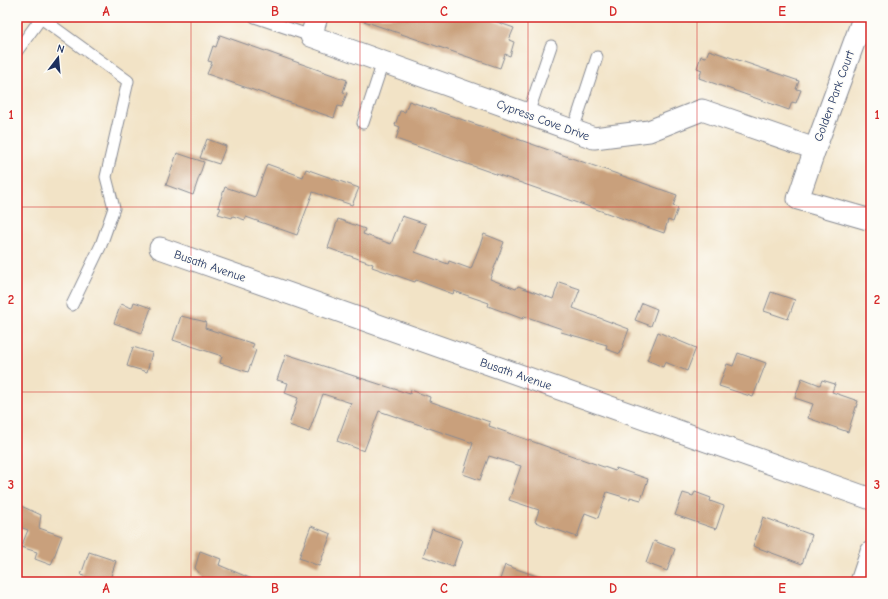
<svg xmlns="http://www.w3.org/2000/svg" width="888" height="599" viewBox="0 0 888 599" font-family="'Comic Neue',sans-serif">
<rect width="100%" height="100%" fill="#fdfcf7"/>
<filter id="ink" filterUnits="userSpaceOnUse"><feTurbulence type="fractalNoise" baseFrequency=".025" numOctaves="2"/><feDisplacementMap in="SourceGraphic" scale="8" xChannelSelector="R" yChannelSelector="G"/><feConvolveMatrix kernelMatrix="1 2 1 2 8 2 1 2 1" color-interpolation-filters="sRGB"/></filter>
<filter id="wash" filterUnits="userSpaceOnUse"><feTurbulence type="fractalNoise" baseFrequency=".012" numOctaves="4" result="noise"/><feDisplacementMap in="SourceGraphic" scale="16" xChannelSelector="R" yChannelSelector="G"/><feGaussianBlur stdDeviation="0.9" result="paint"/><feColorMatrix in="noise" values="0 0 0 0 0 0 0 0 0 0 0 0 0 0 0 0 0 1.4 0 .05"/><feComposite in="paint" operator="in"/></filter>
<g filter="url(#wash)">
<rect width="100%" height="100%" fill="#f2e3c6"/>
<g id="blocks">
<g fill="#c9a07c">
<polygon points="359,17 483,17 514,28 509,40 514,42 510,56 505,54 500,68 358,19"/>
<polygon points="220,35 347,80 343,92 347,93 342,107 338,106 334,118 207,74 212,62 208,61 213,46 216,47"/>
<polygon points="709,50 799,81 796,89 801,90 796,103 792,102 789,110 699,78 702,70 697,68 701,56 706,57"/>
<polygon points="409,101 677,195 673,206 678,208 673,222 668,220 664,233 396,139 400,127 395,125 400,111 405,112"/>
<polygon points="207,139 226,146 219,164 200,158"/>
<polygon points="177,153 204,162 193,195 166,185"/>
<polygon points="267,164 303,177 306,169 359,188 352,205 313,192 297,235 246,217 245,220 233,216 232,218 218,214 221,208 218,207 225,187 255,197"/>
<polygon points="402,216 426,224 415,252 448,264 449,261 471,269 484,234 504,242 490,279 516,289 518,286 553,299 559,282 580,289 573,308 629,329 620,354 606,349 607,345 561,332 562,329 524,316 523,319 488,306 489,303 454,291 453,294 416,280 415,282 372,267 373,264 328,248 338,219 365,229 363,234 391,244"/>
<polygon points="771,292 795,300 788,319 764,311"/>
<polygon points="134,302 151,308 142,333 114,323 121,304 132,308"/>
<polygon points="642,303 657,309 651,326 635,320"/>
<polygon points="181,316 206,322 205,328 254,344 252,348 256,350 248,372 220,363 222,356 173,340"/>
<polygon points="658,332 696,348 687,371 665,362 663,367 647,360"/>
<polygon points="133,347 152,353 147,372 127,366"/>
<polygon points="738,353 766,363 753,397 719,386 727,364 733,366"/>
<polygon points="286,354 410,394 411,390 430,397 429,401 490,422 489,426 615,471 616,468 648,479 641,500 630,497 630,499 607,492 598,518 585,513 577,537 535,522 539,510 509,500 521,466 489,456 480,480 463,474 473,443 379,411 364,451 337,441 351,403 323,394 309,432 289,425 298,398 285,393 288,383 277,380"/>
<polygon points="802,378 820,385 822,380 835,384 832,392 858,401 848,432 808,418 813,404 795,398"/>
<polygon points="695,492 711,498 710,501 724,506 716,529 675,515 683,493 693,496"/>
<polygon points="21,506 41,515 39,528 62,536 51,565 35,559 37,552 21,547 28,530 17,526 17,517"/>
<polygon points="763,517 812,535 802,564 753,546"/>
<polygon points="311,526 331,534 319,566 299,558"/>
<polygon points="432,529 462,540 453,567 423,556"/>
<polygon points="654,541 675,549 667,571 646,563"/>
<polygon points="200,551 221,559 219,565 259,582 207,582 195,568"/>
<polygon points="89,552 116,561 109,582 100,582 81,575"/>
<polygon points="505,565 548,580 547,582 499,582"/>
</g>
</g>
</g>
<g filter="url(#ink)">
<use href="#blocks" fill-opacity="0" stroke="#868992" stroke-width="1"/>
<g fill="none" stroke-linecap="round" stroke-linejoin="round">
<defs>
<g id="lane">
<polyline points="42,17 41,18 128,81 106,177 114,208 101,245 72,305"/>
<polyline points="255,17 311,36"/>
<polyline points="17,51 41,18 39,17"/>
<polyline points="528,114 551,46"/>
<polyline points="363,123 383,62"/>
<polyline points="573,130 597,57"/>
</g>
<g id="street">
<polyline points="317,17 311,36 594,138 649,131 702,110 815,149"/>
<polyline points="862,21 815,149 798,199 871,220"/>
<polyline points="160,248 871,499"/>
<polyline points="861,582 871,552"/>
</g>
</defs>
<use href="#lane" stroke="#868992" stroke-width="13"/>
<use href="#street" stroke="#868992" stroke-width="23"/>
<use href="#lane" stroke="#fff" stroke-width="11"/>
<use href="#street" stroke="#fff" stroke-width="21"/>
</g>
</g>
<path fill="none" stroke="#d62828" stroke-width="1" stroke-opacity="0.55" d="M 191,17 L 191,582M 360,17 L 360,582M 528,17 L 528,582M 697,17 L 697,582M 17,207 L 871,207M 17,392 L 871,392"/>
<g text-anchor="middle" stroke-width="3" stroke-linejoin="round" paint-order="stroke">
<g font-size="12" fill="#1b2f5e" stroke="#fdfcf7">
<text transform="translate(834 96) rotate(-70)" y="4">Golden Park Court</text>
<text transform="translate(543 120) rotate(20)" y="4">Cypress Cove Drive</text>
<text transform="translate(210 266) rotate(19)" y="4">Busath Avenue</text>
<text transform="translate(516 374) rotate(19)" y="4">Busath Avenue</text>
</g>
</g>
<rect width="888" height="599" fill="none" stroke="#fdfcf7" stroke-width="44"/>
<g transform="translate(58 58) rotate(16)" stroke="#fdfcf7" stroke-width="3" paint-order="stroke">
<path d="M0-3L7 15L0 10L-7 15Z" fill="#1b2f5e"/>
<text y="-6" font-size="11" font-weight="bold" text-anchor="middle" fill="#1b2f5e">N</text>
</g>
<rect x="22" y="22" width="844" height="555" fill="none" stroke="#d62828" stroke-width="1.5"/>
<g font-size="13" text-anchor="middle" font-weight="bold" fill="#d62828">
<text x="106" y="16">A</text>
<text x="275" y="16">B</text>
<text x="444" y="16">C</text>
<text x="613" y="16">D</text>
<text x="782" y="16">E</text>
<text x="11" y="119">1</text>
<text x="877" y="119">1</text>
<text x="11" y="304">2</text>
<text x="877" y="304">2</text>
<text x="11" y="489">3</text>
<text x="877" y="489">3</text>
<text x="106" y="593">A</text>
<text x="275" y="593">B</text>
<text x="444" y="593">C</text>
<text x="613" y="593">D</text>
<text x="782" y="593">E</text>
</g>
</svg>
